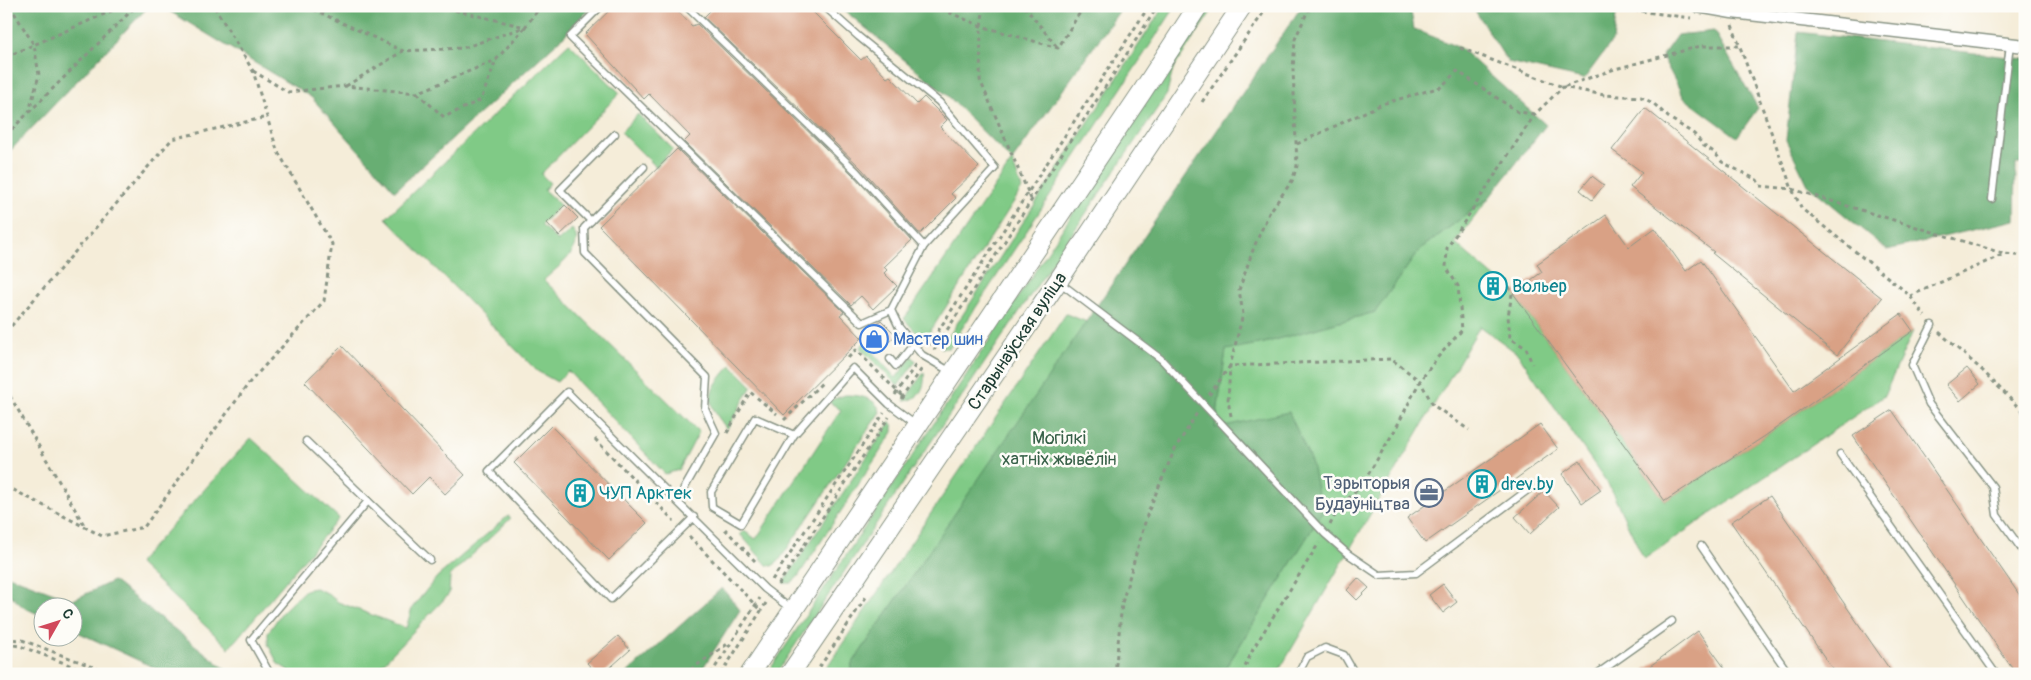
<svg xmlns="http://www.w3.org/2000/svg" width="2031" height="680" viewBox="0 0 2031 680" font-family="Pangolin,sans-serif">
<rect width="100%" height="100%" fill="#fdfcf7"/>
<filter id="ink" filterUnits="userSpaceOnUse"><feTurbulence type="fractalNoise" baseFrequency=".02" numOctaves="2"/><feDisplacementMap in="SourceGraphic" scale="10" xChannelSelector="R" yChannelSelector="G"/><feConvolveMatrix kernelMatrix="1 2 1 2 8 2 1 2 1" color-interpolation-filters="sRGB"/></filter>
<filter id="wash" filterUnits="userSpaceOnUse"><feTurbulence type="fractalNoise" baseFrequency=".0096" numOctaves="4" result="noise"/><feDisplacementMap in="SourceGraphic" scale="20" xChannelSelector="R" yChannelSelector="G"/><feGaussianBlur stdDeviation="1.12" result="paint"/><feColorMatrix in="noise" values="0 0 0 0 0 0 0 0 0 0 0 0 0 0 0 0 0 1.4 0 .05"/><feComposite in="paint" operator="in"/></filter>
<g filter="url(#wash)">
<rect width="100%" height="100%" fill="#f5edd9"/>
<g fill="#80ca86" stroke="#50845d">
<polygon points="1164,6 1176,6 949,348 941,348"/>
<polygon points="1208,6 1215,6 1173,69 1167,94 916,464 776,674 767,674 1026,285"/>
<path d="M 569,43 L 620,93 L 541,174 L 550,183 L 544,190 L 560,205 L 541,225 L 558,241 L 572,229 C 588,247 556,268 544,280 L 699,432 L 679,470 L 665,474 L 568,371 L 557,382 L 537,371 L 386,218 Z"/>
<polygon points="638,114 673,149 656,167 621,132"/>
<polygon points="1012,161 1022,189 924,341 904,319"/>
<polygon points="1489,198 1455,243 1513,293 1665,501 1765,436 1913,331 1884,396 1644,559 1608,484 1518,354 1480,326 1277,674 1222,674 1322,513 1215,429 1226,349 1264,343 1375,312 1420,249"/>
<polygon points="1066,314 1087,322 852,664 850,674 822,674"/>
<polygon points="864,343 896,378 912,356 916,361 898,386 860,348"/>
<path d="M 731,365 L 752,386 L 727,429 C 703,399 707,393 731,365 Z"/>
<path d="M 924,372 C 926,386 920,400 904,401 Z"/>
<path d="M 845,395 C 857,395 877,397 880,412 L 778,562 L 772,566 L 767,565 L 740,534 L 744,531 L 756,539 L 841,410 L 828,401 Z"/>
<polygon points="890,422 893,426 893,432 797,578 791,583 783,583"/>
<polygon points="251,438 339,518 229,648 138,563"/>
<polygon points="508,516 511,518 450,576 449,594 373,674 295,674 278,664 268,644 268,633 282,612 305,590 315,588 327,593 338,602 406,628 412,608 437,577"/>
</g>
<g fill="#68ae73" stroke="#447654">
<polygon points="6,6 149,6 6,155"/>
<polygon points="161,6 592,6 563,37 395,191 311,97"/>
<polygon points="839,6 1123,6 1012,161 948,96"/>
<polygon points="1302,6 1410,6 1414,29 1460,48 1546,125 1489,198 1420,249 1375,312 1264,343 1226,350 1215,428 1289,412 1312,464 1322,513 1222,674 850,674 852,664"/>
<polygon points="1475,6 1602,6 1617,8 1613,40 1584,79 1508,62 1474,9"/>
<polygon points="1714,31 1758,108 1737,137 1684,98 1662,56 1677,35"/>
<polygon points="1798,32 2025,59 2025,164 2016,164 2015,220 1887,250 1808,185 1786,140"/>
<polygon points="6,575 73,600 113,581 232,674 168,674 73,630 72,608 42,608 42,616 23,607 6,591"/>
<polygon points="722,588 740,610 699,674 626,674"/>
</g>
<g id="blocks">
<g fill="#d9a185">
<polygon points="614,6 673,6 692,26 697,24 853,175 912,240 884,267 887,270 884,273 897,286 873,309 861,296 851,305 684,142 690,136 649,94 644,99 585,34"/>
<polygon points="715,6 807,6 861,60 866,56 887,78 890,76 917,104 924,97 947,120 940,127 979,167 951,194 956,198 921,233 919,233 861,168 704,17"/>
<polygon points="1645,108 1882,298 1837,355 1712,253 1714,252 1630,187 1642,172 1612,150"/>
<polygon points="677,149 844,312 840,315 861,337 881,320 896,335 877,353 862,338 784,415 599,226"/>
<polygon points="1592,176 1604,185 1592,200 1580,190"/>
<polygon points="565,205 578,218 559,236 547,223"/>
<polygon points="1606,215 1629,247 1655,228 1686,271 1701,260 1794,391 1901,314 1913,331 1765,436 1665,501 1513,293 1542,272 1537,264"/>
<polygon points="342,346 465,475 445,494 429,477 412,494 305,382"/>
<polygon points="1967,368 1980,384 1960,401 1946,385"/>
<polygon points="1892,410 2025,603 2025,674 2016,674 1853,436"/>
<polygon points="1540,424 1558,449 1425,543 1407,518"/>
<polygon points="551,426 647,523 609,560 514,463"/>
<polygon points="1580,461 1601,490 1582,503 1562,474"/>
<polygon points="1544,491 1559,507 1530,534 1515,517"/>
<polygon points="1770,496 1893,674 1836,674 1731,522"/>
<polygon points="1358,578 1369,588 1357,600 1347,590"/>
<polygon points="1443,584 1457,602 1443,613 1429,595"/>
<polygon points="1698,631 1729,674 1639,674"/>
<polygon points="618,636 630,650 603,674 597,674 587,663"/>
</g>
</g>
</g>
<g filter="url(#ink)">
<use href="#blocks" fill-opacity="0" stroke="#8a9586" stroke-width="1"/>
<g fill="none" stroke-linecap="round" stroke-linejoin="round">
<defs>
<g id="lane">
<polyline points="601,6 570,37 862,323 891,310 924,246 995,168 939,102 859,37 824,6"/>
<polyline points="686,6 857,172 924,246"/>
<polyline points="644,167 584,228 585,253 707,377 705,409 716,433 677,501"/>
<polyline points="1992,199 2010,44"/>
<polyline points="591,221 560,190 615,134"/>
<polyline points="1059,282 1161,359 1325,534 1348,554 1379,575 1416,573 1529,489"/>
<polyline points="891,310 899,327 922,355 951,372"/>
<polyline points="1932,325 1912,365 1929,404 1993,487 1997,515 2025,554"/>
<polyline points="890,359 896,366 913,345"/>
<polyline points="794,435 755,418 711,492 712,507 741,524 794,435 853,368 889,404 917,425"/>
<polyline points="1840,454 1996,674"/>
<polyline points="368,501 430,560"/>
<polyline points="694,517 611,599 489,471 567,392 765,589 791,609"/>
<polyline points="1701,546 1789,674"/>
<polyline points="270,674 251,640 368,501 306,441"/>
<polyline points="1298,674 1307,657 1325,648 1344,655 1352,669 1352,674"/>
<polyline points="1597,674 1672,621"/>
</g>
<polyline id="street" points="1698,6 1732,12 2025,46"/>
<g id="secondary">
<polyline points="750,674 1142,92 1198,6"/>
<polyline points="790,674 1058,281 1242,6"/>
</g>
</defs>
<use href="#lane" stroke="#8a9586" stroke-width="9"/>
<use href="#street" stroke="#8a9586" stroke-width="15"/>
<use href="#secondary" stroke="#8a9586" stroke-width="21"/>
<g stroke="#8a9586" stroke-width="3" stroke-dasharray="4 4" stroke-linecap="butt">
<polyline points="10,6 34,45 39,75 29,112"/>
<polyline points="306,6 403,51 463,48 525,27 541,6"/>
<polyline points="934,6 981,26 1058,48 1084,6"/>
<polyline points="984,6 981,26 980,80 1031,199"/>
<polyline points="1024,6 1057,47"/>
<polyline points="1602,6 1691,18"/>
<polyline points="1732,25 1792,189 1802,209 1901,288 1910,296 1925,316"/>
<polyline points="1460,48 1563,87 1615,69 1701,46 1739,46"/>
<polyline points="6,57 123,6"/>
<polyline points="253,71 288,92 345,86 417,93 496,60 525,27 437,6"/>
<polyline points="346,86 403,51"/>
<polyline points="417,93 444,117 481,100 496,60"/>
<polyline points="1202,102 1268,6"/>
<polyline points="6,135 136,6"/>
<polyline points="1297,144 1382,104 1441,87 1457,71 1518,112 1535,114"/>
<polyline points="1506,279 1512,294 1508,316 1510,338 1526,348 1532,364"/>
<polyline points="1910,296 2004,254"/>
<polyline points="6,332 172,139 267,117"/>
<polyline points="1939,332 1983,371 2025,414"/>
<polyline points="929,345 1149,6"/>
<polyline points="934,350 1158,6"/>
<polyline points="848,358 856,350 903,397"/>
<polyline points="6,389 84,525"/>
<polyline points="895,395 917,363"/>
<polyline points="1209,395 1230,366 1391,359 1420,381 1433,405 1469,430"/>
<polyline points="901,399 923,367"/>
<polyline points="1231,416 1228,401 1230,366 1243,314 1239,290 1254,247 1269,213 1292,181 1297,166 1293,69 1295,39 1310,6"/>
<polyline points="784,420 824,381"/>
<polyline points="727,433 750,392 777,414"/>
<polyline points="595,439 674,521"/>
<polyline points="6,486 102,536 144,527 249,383 324,301 332,244 277,150 253,71 214,6"/>
<polyline points="1330,525 1338,509 1361,486 1395,430 1420,381 1438,357 1462,330 1458,286 1446,267 1447,248 1535,114 1563,87 1604,95 1641,97 1653,103 1668,117 1694,134 1704,146 1714,152 1722,162 1757,180 1760,186 1792,189 2005,254 2025,256"/>
<polyline points="725,529 755,561"/>
<polyline points="689,536 761,611"/>
<polyline points="772,580 884,413"/>
<polyline points="778,585 889,417"/>
<polyline points="6,639 22,640 112,674"/>
<polyline points="6,644 20,646 93,674"/>
<polyline points="684,674 729,643"/>
<polyline points="711,674 760,598"/>
<polyline points="721,674 766,603"/>
<polyline points="815,674 866,597"/>
<polyline points="1115,674 1122,603 1148,512 1174,451 1197,413"/>
<polyline points="1242,674 1253,649 1319,543"/>
</g>
<use href="#lane" stroke="#fff" stroke-width="6"/>
<use href="#street" stroke="#fff" stroke-width="12"/>
<use href="#secondary" stroke="#fff" stroke-width="19"/>
</g>
</g>
<defs>
<symbol id="building-ring" viewBox="-11 -11 22 22"><circle r="9.5" fill="#fdfcf7" stroke="#0f9aa8" stroke-width="1.5"/><path d="M-4-6H4V6H1V3H-1V6H-4ZM-2.5-4.3h1.7v1.8h-1.7ZM.8-4.3h1.7v1.8H.8ZM-2.5-1h1.7V.8h-1.7ZM.8-1h1.7V.8H.8Z" fill="#0f9aa8"/></symbol>
<symbol id="shop-ring" viewBox="-11 -11 22 22"><circle r="9.5" fill="#fdfcf7" stroke="#3f7fe0" stroke-width="1.5"/><path d="M-5-2.5h2.3a2.7 3.5 0 0 1 5.4 0H5L5.5 6h-11ZM-1.5-2.5h3a1.5 2.3 0 0 0-3 0Z" fill="#3f7fe0"/></symbol>
<symbol id="office-ring" viewBox="-11 -11 22 22"><circle r="9.5" fill="#fdfcf7" stroke="#5c6f8a" stroke-width="1.5"/><path d="M-6-3h4V-5.5h4V-3h4V5H-6ZM-1-4.5V-3h2v-1.5ZM-6 0V1H6V0Z" fill="#5c6f8a"/></symbol>
</defs>
<g fill-rule="evenodd">
<use href="#building-ring" x="1477" y="270" width="32" height="32"/>
<use href="#shop-ring" x="858" y="323" width="32" height="32"/>
<use href="#building-ring" x="1466" y="468" width="32" height="32"/>
<use href="#building-ring" x="564" y="477" width="32" height="32"/>
<use href="#office-ring" x="1413" y="477" width="32" height="32"/>
</g>
<g text-anchor="middle" stroke-width="5" stroke-linejoin="round" paint-order="stroke">
<g font-size="18" fill="#0d838f" stroke="#fdfcf7" text-anchor="start">
<text x="1512" y="292">Вольер</text>
<text x="1501" y="490">drev.by</text>
<text x="599" y="499">ЧУП Арктек</text>
</g>
<g font-size="18" fill="#366cbe" stroke="#fdfcf7" text-anchor="start">
<text x="893" y="345">Мастер шин</text>
</g>
<g font-size="18" fill="#1f3d34" stroke="#fdfcf7">
<text transform="translate(1017 341) rotate(-56)" y="6">Старынаўская вуліца</text>
</g>
<g font-size="18" fill="#376048" stroke="#fdfcf7">
<text x="1059" y="444">Могілкі<tspan x="1059" dy="21">хатніх жывёлін</tspan></text>
</g>
<g font-size="18" fill="#4e5e75" stroke="#fdfcf7" text-anchor="end">
<text x="1410" y="489">Тэрыторыя<tspan x="1410" dy="21">Будаўніцтва</tspan></text>
</g>
</g>
<rect width="2031" height="680" fill="none" stroke="#fdfcf7" stroke-width="25"/>
<g transform="translate(58 622) rotate(51)"><circle r="24" fill="#fdfcf7" stroke="#a4b0a9"/>
<path d="M0-4L9 19L0 12L-9 19Z" fill="#d1495b"/>
<text y="-8" font-size="14" font-weight="bold" text-anchor="middle" fill="#1f3d34">С</text>
</g>
</svg>
